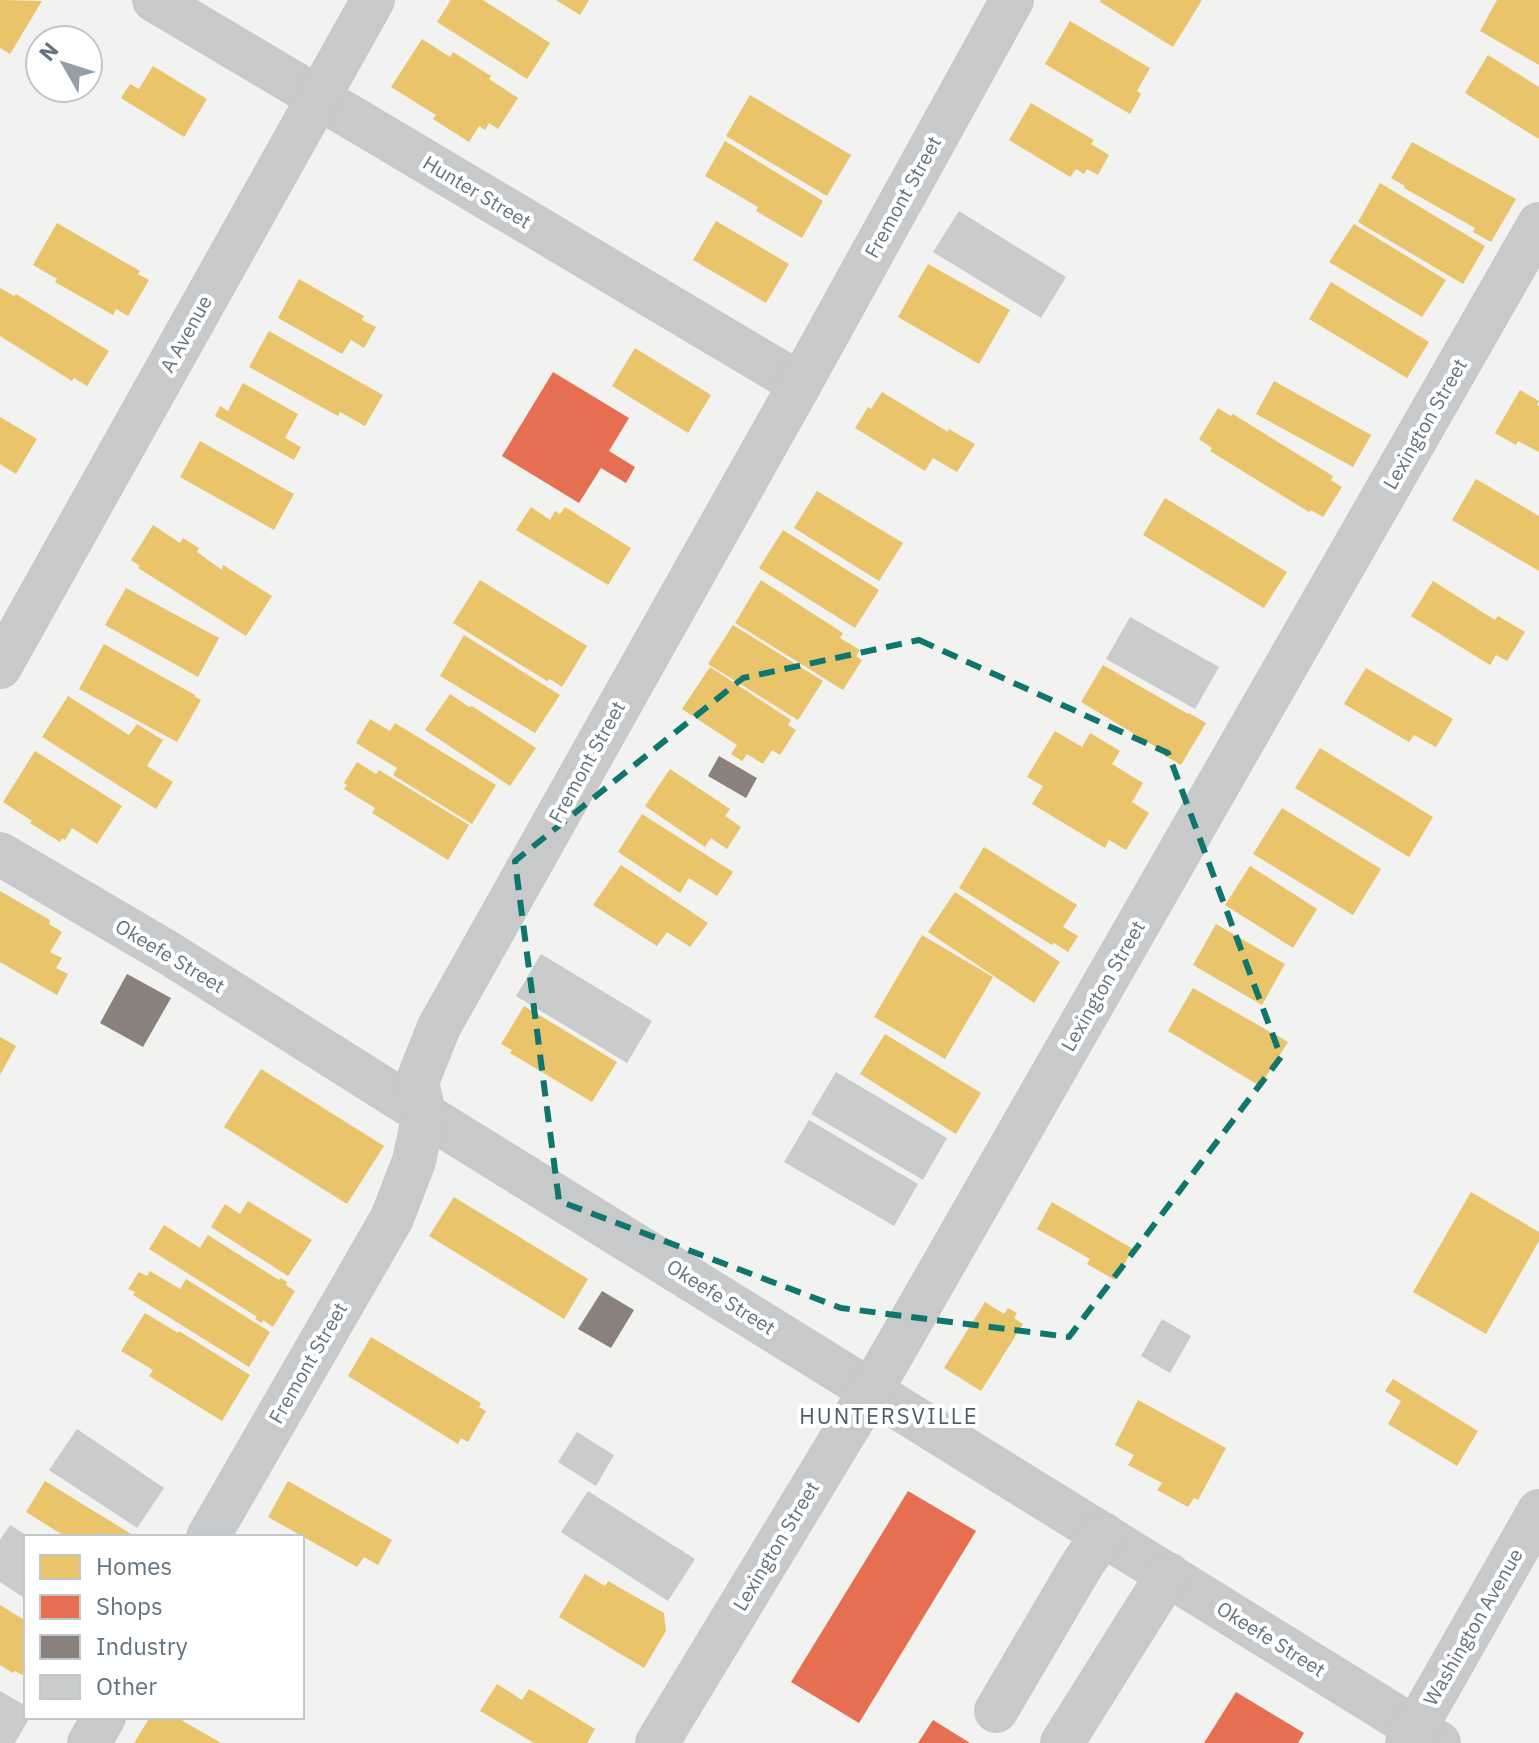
<svg xmlns="http://www.w3.org/2000/svg" width="1539" height="1743" viewBox="0 0 1539 1743" font-family="'IBM Plex Sans',sans-serif">
<rect width="100%" height="100%" fill="#f2f2f1"/>
<g fill="#e9c46a">
<polygon points="0,0 42,1 10,54 0,48"/>
<polygon points="451,0 483,0 550,43 527,79 437,22"/>
<polygon points="556,0 589,0 580,15"/>
<polygon points="1101,0 1202,0 1173,47 1100,2"/>
<polygon points="1497,0 1539,0 1539,65 1480,31"/>
<polygon points="1070,21 1150,68 1137,91 1141,94 1130,114 1045,64"/>
<polygon points="422,39 450,57 453,52 491,76 489,79 518,98 498,129 489,123 485,130 479,126 469,142 433,119 436,115 391,87"/>
<polygon points="1488,55 1539,87 1539,139 1465,93"/>
<polygon points="153,66 207,99 184,137 121,98 130,84 139,89"/>
<polygon points="750,95 851,155 827,196 726,136"/>
<polygon points="1031,103 1094,140 1091,144 1109,155 1098,175 1087,169 1084,174 1076,169 1070,177 1009,140"/>
<polygon points="725,141 823,201 802,238 756,211 758,207 705,176"/>
<polygon points="1412,142 1516,199 1491,242 1473,232 1475,228 1404,188 1405,186 1391,178"/>
<polygon points="1380,183 1485,246 1463,284 1358,222"/>
<polygon points="716,221 789,264 766,303 693,260"/>
<polygon points="57,223 140,271 138,274 149,280 128,316 116,309 113,315 55,282 57,279 33,265"/>
<polygon points="1354,224 1446,280 1422,317 1329,262"/>
<polygon points="928,264 1010,310 979,364 898,317"/>
<polygon points="299,279 364,316 362,320 376,327 364,348 351,340 342,354 278,318"/>
<polygon points="1331,282 1429,342 1407,378 1309,319"/>
<polygon points="0,288 14,296 16,294 109,351 87,386 74,378 72,381 0,336"/>
<polygon points="269,331 383,395 365,426 340,412 338,416 249,367"/>
<polygon points="635,348 711,395 688,433 612,386"/>
<polygon points="1274,381 1371,435 1353,467 1256,414"/>
<polygon points="243,383 298,414 285,438 301,447 294,460 215,416 220,406 228,411"/>
<polygon points="1520,390 1539,401 1537,405 1539,406 1539,452 1518,441 1516,445 1495,433"/>
<polygon points="882,392 948,432 949,429 975,444 957,472 933,458 925,471 855,428 868,407 871,409"/>
<polygon points="1218,408 1231,416 1233,414 1333,476 1331,480 1342,487 1323,517 1311,510 1309,512 1210,451 1212,448 1199,439"/>
<polygon points="0,417 37,439 16,474 0,464"/>
<polygon points="200,441 294,494 274,530 180,477"/>
<polygon points="1476,479 1539,516 1539,571 1452,520"/>
<polygon points="817,491 903,543 879,581 794,528"/>
<polygon points="1165,498 1287,572 1264,608 1143,535"/>
<polygon points="531,507 550,520 555,511 560,514 565,507 631,548 608,585 516,530"/>
<polygon points="153,525 180,543 183,538 199,548 197,552 222,570 223,565 272,596 246,636 138,568 140,566 131,560"/>
<polygon points="783,530 879,590 855,628 759,568"/>
<polygon points="480,580 587,646 562,687 550,679 547,681 453,623"/>
<polygon points="761,580 843,633 840,638 860,650 856,656 862,660 843,690 735,623"/>
<polygon points="1433,581 1495,620 1498,616 1525,632 1507,661 1496,655 1490,665 1411,616"/>
<polygon points="126,588 219,638 198,677 105,625"/>
<polygon points="733,625 823,681 798,720 708,664"/>
<polygon points="464,635 560,695 535,733 440,676"/>
<polygon points="104,644 195,695 194,696 201,700 177,742 79,689"/>
<polygon points="1103,665 1188,714 1189,713 1206,723 1181,765 1164,755 1166,753 1081,702"/>
<polygon points="710,667 791,720 788,725 796,730 780,755 772,750 763,764 747,754 742,761 731,754 737,745 682,709"/>
<polygon points="1366,668 1453,719 1436,747 1414,735 1409,742 1344,704"/>
<polygon points="450,694 469,707 472,706 536,748 510,786 425,730"/>
<polygon points="68,696 129,735 137,724 163,740 147,766 173,782 156,809 42,737"/>
<polygon points="370,719 390,731 395,723 496,785 472,824 393,775 397,768 356,743"/>
<polygon points="1055,731 1082,747 1090,733 1120,751 1112,764 1143,783 1132,802 1149,813 1126,850 1109,840 1105,848 1032,804 1043,786 1027,777"/>
<polygon points="1320,748 1433,817 1409,857 1295,788"/>
<polygon points="35,751 122,806 97,844 72,828 65,840 62,838 60,842 30,823 32,821 3,802"/>
<polygon points="357,762 376,774 379,770 469,825 448,860 372,813 375,808 344,789 347,785 344,783"/>
<polygon points="670,769 730,809 725,816 741,827 727,849 711,838 705,847 645,806"/>
<polygon points="1282,808 1381,869 1353,915 1253,854"/>
<polygon points="642,814 733,872 717,896 689,878 680,893 618,852"/>
<polygon points="984,847 1077,905 1063,927 1078,936 1068,952 1054,943 1052,945 959,888"/>
<polygon points="621,865 708,923 690,947 667,932 657,946 593,905"/>
<polygon points="1250,866 1317,909 1293,948 1225,905"/>
<polygon points="0,891 50,920 49,924 62,932 50,952 62,958 56,968 68,974 57,995 0,962"/>
<polygon points="955,892 1060,962 1034,1003 928,932"/>
<polygon points="1216,924 1285,964 1262,1005 1193,965"/>
<polygon points="922,935 993,977 945,1059 874,1017"/>
<polygon points="1193,988 1288,1042 1260,1086 1168,1031"/>
<polygon points="524,1006 617,1062 592,1102 510,1053 512,1050 501,1044"/>
<polygon points="885,1034 981,1093 956,1134 860,1074"/>
<polygon points="0,1037 16,1046 0,1075"/>
<polygon points="261,1069 384,1146 347,1204 224,1127"/>
<polygon points="1471,1192 1539,1232 1539,1241 1486,1334 1413,1292"/>
<polygon points="454,1197 588,1279 564,1319 429,1236"/>
<polygon points="248,1201 312,1240 288,1276 211,1227 225,1204 240,1214"/>
<polygon points="1052,1202 1133,1249 1115,1280 1087,1264 1090,1259 1037,1229"/>
<polygon points="164,1225 200,1248 208,1235 279,1280 281,1278 287,1282 286,1285 295,1291 273,1327 263,1320 262,1323 255,1319 257,1317 149,1249"/>
<polygon points="150,1271 180,1289 186,1279 270,1332 249,1367 133,1295 135,1292 128,1289 139,1272 147,1276"/>
<polygon points="985,1302 1004,1314 1008,1308 1017,1313 1014,1318 1023,1324 981,1391 944,1368"/>
<polygon points="145,1313 178,1333 179,1331 250,1375 222,1421 149,1376 153,1370 121,1351"/>
<polygon points="371,1337 481,1403 479,1407 486,1411 468,1442 461,1438 458,1444 348,1376"/>
<polygon points="1393,1379 1478,1431 1457,1466 1388,1424 1401,1401 1385,1391"/>
<polygon points="1138,1400 1226,1448 1198,1500 1194,1498 1188,1507 1157,1490 1162,1483 1128,1465 1134,1455 1115,1445"/>
<polygon points="45,1481 136,1537 66,1537 26,1512"/>
<polygon points="288,1481 392,1540 378,1565 364,1557 357,1567 268,1517"/>
<polygon points="585,1574 605,1586 608,1581 664,1613 666,1631 644,1668 559,1617"/>
<polygon points="0,1605 26,1621 26,1669 22,1675 15,1671 13,1673 0,1665"/>
<polygon points="497,1684 522,1700 529,1689 595,1729 587,1743 534,1743 480,1711"/>
<polygon points="150,1717 176,1717 221,1743 134,1743"/>
</g>
<g fill="#e76f51">
<polygon points="553,372 629,418 609,451 635,467 626,483 601,468 579,503 502,456"/>
<polygon points="908,1491 976,1531 859,1723 791,1682"/>
<polygon points="1236,1692 1304,1733 1298,1743 1204,1743"/>
<polygon points="933,1720 970,1743 918,1743"/>
</g>
<g fill="#8a817c">
<polygon points="719,756 757,778 746,798 708,776"/>
<polygon points="127,974 171,998 143,1047 100,1023"/>
<polygon points="602,1291 634,1310 611,1348 578,1329"/>
</g>
<g fill="#cacbcb">
<polygon points="959,211 1066,277 1041,318 933,252"/>
<polygon points="1130,617 1219,667 1195,709 1106,659"/>
<polygon points="541,954 652,1021 627,1063 516,996"/>
<polygon points="836,1072 947,1138 923,1180 811,1114"/>
<polygon points="809,1120 918,1184 894,1226 784,1162"/>
<polygon points="1162,1319 1191,1336 1170,1373 1141,1356"/>
<polygon points="77,1429 164,1488 137,1528 49,1470"/>
<polygon points="577,1432 614,1455 596,1486 558,1462"/>
<polygon points="588,1491 695,1559 668,1601 561,1532"/>
<polygon points="10,1525 26,1535 26,1599 0,1582 0,1540"/>
<polygon points="0,1691 26,1706 26,1717 30,1717 15,1743 0,1743"/>
</g>
<g fill="none" stroke-linecap="round" stroke-linejoin="round">
<g stroke="#c8c9ca" stroke-width="44">
<polyline points="154,0 800,384"/>
<polyline points="0,667 373,0"/>
<polyline points="0,854 167,952 424,1114 1439,1743"/>
<polyline points="208,1537 392,1218 414,1161 424,1114 417,1082 439,1027 800,384 1012,0"/>
<polyline points="996,1711 1080,1568 1103,1534"/>
<polyline points="89,1743 104,1717"/>
<polyline points="657,1743 887,1363 1539,224"/>
<polyline points="1062,1743 1168,1574"/>
<polyline points="1407,1743 1539,1511"/>
</g>
</g>
<path fill="none" stroke="#0f766e" stroke-width="6" stroke-dasharray="16 10" stroke-linejoin="round" d="M 919,640 L 1168,753 L 1281,1057 L 1069,1337 L 841,1308 L 559,1201 L 515,861 L 743,678 Z"/>
<g text-anchor="middle" stroke-width="8" stroke-linejoin="round" paint-order="stroke">
<g font-size="20" fill="#65737e" stroke="#fff">
<text transform="translate(477 192) rotate(31)" y="7">Hunter Street</text>
<text transform="translate(903 197) rotate(-61)" y="7">Fremont Street</text>
<text transform="translate(186 334) rotate(-61)" y="7">A Avenue</text>
<text transform="translate(1425 424) rotate(-60)" y="7">Lexington Street</text>
<text transform="translate(587 762) rotate(-61)" y="7">Fremont Street</text>
<text transform="translate(170 956) rotate(31)" y="7">Okeefe Street</text>
<text transform="translate(1103 986) rotate(-60)" y="7">Lexington Street</text>
<text transform="translate(721 1297) rotate(32)" y="7">Okeefe Street</text>
<text transform="translate(308 1363) rotate(-60)" y="7">Fremont Street</text>
<text transform="translate(776 1546) rotate(-59)" y="7">Lexington Street</text>
<text transform="translate(1473 1627) rotate(-60)" y="7">Washington Avenue</text>
<text transform="translate(1271 1639) rotate(32)" y="7">Okeefe Street</text>
</g>
<g font-size="22" letter-spacing="2" fill="#525c64" stroke="#fff">
<text x="889" y="1424">HUNTERSVILLE</text>
</g>
</g>
<rect x="24" y="1535" width="280" height="184" fill="#ffffff" stroke="#c1c7cb" stroke-width="2"/>
<rect x="40" y="1555" width="40" height="24" fill="#e9c46a" stroke="#c1c7cb" stroke-width="2"/>
<text x="96" y="1575" font-size="24" fill="#65737e">Homes</text>
<rect x="40" y="1595" width="40" height="24" fill="#e76f51" stroke="#c1c7cb" stroke-width="2"/>
<text x="96" y="1615" font-size="24" fill="#65737e">Shops</text>
<rect x="40" y="1635" width="40" height="24" fill="#8a817c" stroke="#c1c7cb" stroke-width="2"/>
<text x="96" y="1655" font-size="24" fill="#65737e">Industry</text>
<rect x="40" y="1675" width="40" height="24" fill="#cacbcb" stroke="#c1c7cb" stroke-width="2"/>
<text x="96" y="1695" font-size="24" fill="#65737e">Other</text>
<g transform="translate(64 64) rotate(309)"><circle r="38" fill="#ffffff" stroke="#c1c7cb" stroke-width="2"/>
<path d="M0-6L14 30L0 20L-14 30Z" fill="#969fa6"/>
<text y="-12" font-size="22" font-weight="bold" text-anchor="middle" fill="#65737e">N</text>
</g>
</svg>
